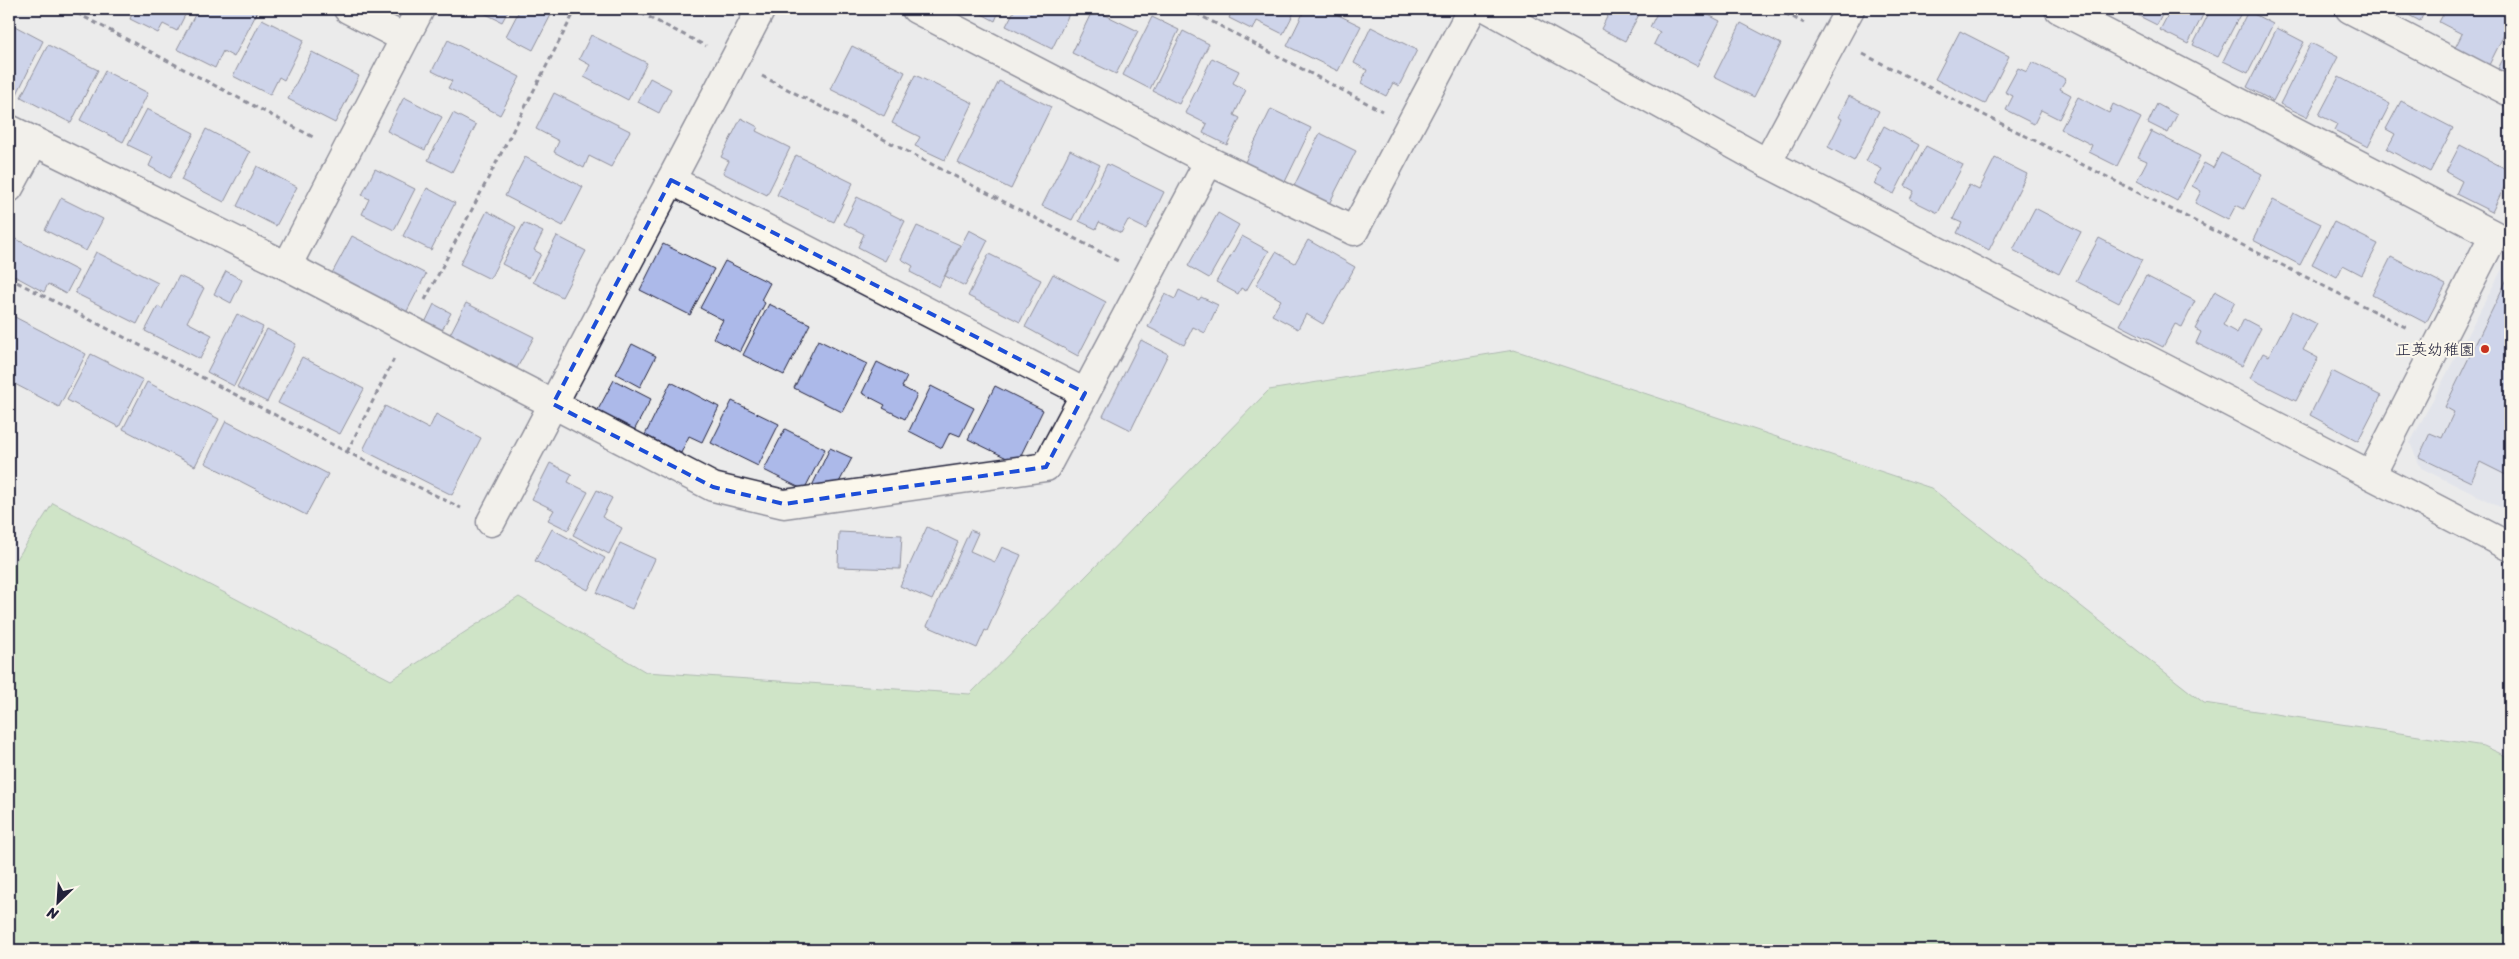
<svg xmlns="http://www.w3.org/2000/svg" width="2519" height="959" viewBox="0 0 2519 959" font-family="Sriracha,'Klee One',sans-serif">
<rect width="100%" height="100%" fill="#ebebeb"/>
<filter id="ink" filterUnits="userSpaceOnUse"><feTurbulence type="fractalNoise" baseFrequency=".02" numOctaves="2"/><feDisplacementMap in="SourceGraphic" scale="10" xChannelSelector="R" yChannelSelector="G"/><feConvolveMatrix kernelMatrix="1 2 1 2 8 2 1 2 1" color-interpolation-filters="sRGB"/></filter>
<g filter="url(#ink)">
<polygon fill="#d8dcea" points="2510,254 2510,512 2421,468 2410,443"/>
<polygon fill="#addc9c" stroke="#687f6c" points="1514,350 1931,488 2204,703 2484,746 2510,758 2510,950 9,950 9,571 53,503 391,680 519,597 646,672 970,694 1269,390"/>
<g fill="#acb9e9" stroke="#22223b">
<polygon points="134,9 188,9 177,31 163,24 158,33 130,19"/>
<polygon points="198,9 259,9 234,57 223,51 215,68 177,49"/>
<polygon points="481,9 509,9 502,22 480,11"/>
<polygon points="520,9 554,9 533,50 506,36"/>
<polygon points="980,9 1000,9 995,21 978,12"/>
<polygon points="1015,9 1069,9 1071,10 1052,49 1006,26"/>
<polygon points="1093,9 1138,31 1116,74 1072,53"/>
<polygon points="1233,9 1296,9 1283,34 1257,21 1253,30 1229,18"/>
<polygon points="1305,9 1326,9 1361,26 1338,71 1287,46"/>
<polygon points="1552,9 1569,9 1566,16"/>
<polygon points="1611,9 1642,9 1625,41 1601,29"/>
<polygon points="1659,9 1697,9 1720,21 1697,66 1654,44 1660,32 1650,27"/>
<polygon points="2130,9 2165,9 2157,25 2129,11"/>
<polygon points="2171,9 2206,9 2188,44 2160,30"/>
<polygon points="2211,9 2237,9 2242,11 2218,57 2193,45"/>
<polygon points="2397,9 2426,9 2420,21"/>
<polygon points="2446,9 2510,9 2510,23 2488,67 2454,50 2462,34 2439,22"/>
<polygon points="2248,11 2273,24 2248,73 2223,61"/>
<polygon points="1152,17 1179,30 1150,89 1123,75"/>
<polygon points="262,19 304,40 284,80 279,77 270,95 233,76"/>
<polygon points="9,23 43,41 15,98 9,95"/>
<polygon points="1741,23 1781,44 1754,97 1714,77"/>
<polygon points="1371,27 1417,50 1399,86 1393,83 1386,96 1361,83 1367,70 1354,63"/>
<polygon points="2277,28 2304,42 2273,101 2247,87"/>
<polygon points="1183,31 1209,44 1179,104 1153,91"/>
<polygon points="1960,31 2009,56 1985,104 1935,79"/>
<polygon points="591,35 647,63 628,100 584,77 590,65 579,59"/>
<polygon points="448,40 520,77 500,115 448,88 452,81 432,71"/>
<polygon points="2311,43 2338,57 2307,117 2280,104"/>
<polygon points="48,45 98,70 71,123 21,97"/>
<polygon points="2510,45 2510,75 2498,69"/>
<polygon points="852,46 905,72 884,116 830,89"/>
<polygon points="312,52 359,76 335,123 288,99"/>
<polygon points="1212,58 1239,71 1233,83 1246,90 1234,115 1240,118 1227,145 1203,133 1207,124 1185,113"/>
<polygon points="2032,62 2066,79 2060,89 2071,95 2059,119 2041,110 2034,124 2006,110 2013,96 2005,92 2018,68 2027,72"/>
<polygon points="105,71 148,93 123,142 80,120"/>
<polygon points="915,75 973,103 945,160 915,146 920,137 892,123"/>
<polygon points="2339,77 2390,104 2368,147 2334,130 2337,124 2319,115"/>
<polygon points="650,78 671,89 659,113 638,102"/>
<polygon points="999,81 1051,107 1011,189 958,163"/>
<polygon points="554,93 630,131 611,167 589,156 584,168 554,152 559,141 536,129"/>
<polygon points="1849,96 1879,111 1854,161 1828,147 1842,119 1838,117"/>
<polygon points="404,97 442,117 425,150 387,131"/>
<polygon points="2078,97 2109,113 2113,104 2141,118 2117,166 2089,152 2092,145 2061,129"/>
<polygon points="2401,101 2453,128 2430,172 2387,149 2395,134 2386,129"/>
<polygon points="2157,104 2177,115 2168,133 2148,123"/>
<polygon points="147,109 194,133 170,178 149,166 153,157 128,145"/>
<polygon points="1271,109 1311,128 1284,184 1244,164"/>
<polygon points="453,113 476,125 452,172 428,160"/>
<polygon points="741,118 758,127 756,131 790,148 767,195 723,173 729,161 721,157"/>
<polygon points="1884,126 1919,145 1894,194 1874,184 1882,169 1866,161"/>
<polygon points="206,129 250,152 224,202 181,180"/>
<polygon points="2151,131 2200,156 2177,201 2137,180 2147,161 2138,157"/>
<polygon points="1320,133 1356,151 1329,204 1294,186"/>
<polygon points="2460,145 2510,171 2510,175 2492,212 2456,194 2462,181 2446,172"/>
<polygon points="1926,146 1963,165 1938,213 1910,199 1914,191 1905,186"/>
<polygon points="1070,150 1100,165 1072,220 1042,206"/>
<polygon points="2221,153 2262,174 2244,209 2236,205 2228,220 2195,203 2201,191 2192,186 2204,163 2213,168"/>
<polygon points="796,155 853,183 834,222 777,195"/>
<polygon points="525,157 583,187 563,226 505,196"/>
<polygon points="1995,158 2027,174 1989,250 1957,233 1962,223 1953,219 1969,185 1979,190"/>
<polygon points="1107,164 1164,192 1146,229 1128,220 1121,233 1099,222 1096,229 1079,221"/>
<polygon points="257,166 297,187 276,226 237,206"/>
<polygon points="375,169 415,189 394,230 362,214 369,199 362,195"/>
<polygon points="427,188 455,203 431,250 403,236"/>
<polygon points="857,197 905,221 885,261 858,247 864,234 844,224"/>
<polygon points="61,198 103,219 86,251 45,230"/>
<polygon points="2273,200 2321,224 2300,265 2253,240"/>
<polygon points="2035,208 2081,232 2059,274 2013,250"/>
<polygon points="487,211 516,227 490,279 460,264"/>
<polygon points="1218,213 1239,225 1209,278 1188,266"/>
<polygon points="2334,222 2378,244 2362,275 2343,265 2337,277 2312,264"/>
<polygon points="524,223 543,232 534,250 541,254 529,278 502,264"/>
<polygon points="917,226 960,245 939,287 910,272 913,266 901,259"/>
<polygon points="969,230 988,240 965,286 945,276"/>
<polygon points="10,236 78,271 66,294 48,284 44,292 9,273"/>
<polygon points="352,236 426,274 405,315 330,277"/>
<polygon points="557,236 586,251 562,297 533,282"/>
<polygon points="1242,236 1269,251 1246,291 1241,288 1238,294 1216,282"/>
<polygon points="2099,238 2142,260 2119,303 2076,281"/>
<polygon points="1308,240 1355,267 1323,324 1306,314 1298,329 1272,315 1281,300 1256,285 1276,252 1295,263"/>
<polygon points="663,244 714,269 690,315 640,290"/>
<polygon points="96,252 158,283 137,324 75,293"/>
<polygon points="989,254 1041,280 1020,322 968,296"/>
<polygon points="2391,257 2446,285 2426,323 2372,295"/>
<polygon points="725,261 770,283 761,300 765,303 740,352 713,338 723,320 700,308"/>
<polygon points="226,271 242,280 231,303 214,294"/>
<polygon points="2510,273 2510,477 2480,462 2471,482 2419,457 2430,433 2442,438 2454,412 2445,407"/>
<polygon points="1053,274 1106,302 1078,356 1025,327"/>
<polygon points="179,276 204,288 187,322 212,335 200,359 145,331 158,306 162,309"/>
<polygon points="2146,276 2195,301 2182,327 2175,324 2163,347 2120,325"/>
<polygon points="1179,290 1199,300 1201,297 1218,305 1205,333 1193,327 1184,345 1148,327 1165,294 1175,299"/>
<polygon points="2215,291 2235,302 2223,325 2237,333 2244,319 2261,328 2242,366 2196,343 2201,332 2195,329"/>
<polygon points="466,303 534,337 517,368 499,358 493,369 445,344"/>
<polygon points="434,304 451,313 438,338 422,329"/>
<polygon points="769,304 810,324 784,375 743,355"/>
<polygon points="2292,311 2317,324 2303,350 2318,358 2296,401 2250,378 2263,353 2269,356"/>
<polygon points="9,314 86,354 59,407 9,381"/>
<polygon points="237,314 263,327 234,386 207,372"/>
<polygon points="267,329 296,344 267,402 237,387"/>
<polygon points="818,340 867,364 842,412 794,388"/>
<polygon points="1141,340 1168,354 1131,430 1103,416"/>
<polygon points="632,344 656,356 640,387 616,374"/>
<polygon points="91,354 143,380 119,427 67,400"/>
<polygon points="302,357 364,389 340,434 278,403"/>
<polygon points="877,362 907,377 902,387 917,395 905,419 883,408 885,405 862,393"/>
<polygon points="2332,371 2381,396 2358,441 2310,415"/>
<polygon points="614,380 651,399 630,438 593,419"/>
<polygon points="147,382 219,419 195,466 123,429"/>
<polygon points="671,382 719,407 702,442 689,436 681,453 645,435"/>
<polygon points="931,386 974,408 960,436 950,432 942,448 909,431"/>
<polygon points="995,386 1043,410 1017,463 968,439"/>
<polygon points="732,401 779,424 758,466 711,443"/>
<polygon points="385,406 429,429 436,414 481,438 452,495 363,450"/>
<polygon points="226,421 328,474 306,515 205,463"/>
<polygon points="785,429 825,449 804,490 764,470"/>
<polygon points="830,448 852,458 836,488 824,492 812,486"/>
<polygon points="550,463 572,474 568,482 588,492 568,530 548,520 554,510 532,499"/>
<polygon points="597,490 612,498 602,517 622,528 609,554 573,535"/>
<polygon points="927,527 958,542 932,600 900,586"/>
<polygon points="552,529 605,558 588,590 535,561"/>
<polygon points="970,530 978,533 970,551 995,562 1002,547 1021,555 987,631 985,630 977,648 927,626"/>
<polygon points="839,532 902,535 900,569 838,567"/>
<polygon points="620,543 655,559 632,609 597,593"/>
</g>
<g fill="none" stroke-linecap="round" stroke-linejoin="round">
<defs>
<polyline id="pedestrian" points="2350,9 2510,92"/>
<g id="minor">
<polyline points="348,9 404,38"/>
<polyline points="916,9 1209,161 1354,231 1472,9"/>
<polyline points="2059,9 2494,235 2371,475"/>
<polyline points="9,129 287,266 713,487 784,504 1046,467 1209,161"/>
<polyline points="671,180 1085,393"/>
<polyline points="9,188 34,142"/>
<polyline points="287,266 420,9"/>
<polyline points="491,522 761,9"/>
</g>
<g id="tertiary">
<polyline points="1489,9 1767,163 2510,547"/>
<polyline points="1767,163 1850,9"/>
</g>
</defs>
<use href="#pedestrian" stroke="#22223b" stroke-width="31"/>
<use href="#minor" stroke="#22223b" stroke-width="31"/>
<use href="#tertiary" stroke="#22223b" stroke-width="31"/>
<g stroke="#22223b" stroke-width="3" stroke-dasharray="5 4" stroke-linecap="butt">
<polyline points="69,9 315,138"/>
<polyline points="633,9 706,46"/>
<polyline points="1188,9 1382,111"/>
<polyline points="1777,9 1804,23"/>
<polyline points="1863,54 2409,329"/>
<polyline points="762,76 1118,261"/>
<polyline points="9,278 347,452 461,508"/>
<polyline points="425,300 576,9"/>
<polyline points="347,452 394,359"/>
</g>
<use href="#pedestrian" stroke="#fbf7ec" stroke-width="28"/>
<use href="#minor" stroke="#fbf7ec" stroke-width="28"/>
<use href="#tertiary" stroke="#fbf7ec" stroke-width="28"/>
</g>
</g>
<path d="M0 0H2519V959H0ZM 671,180 L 1085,393 L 1046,467 L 784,504 L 713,487 L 553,404 Z" fill="#ebebeb" fill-opacity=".55" fill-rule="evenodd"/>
<path fill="none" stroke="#1d4ed8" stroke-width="4" stroke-dasharray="10 6" stroke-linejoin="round" d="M 671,180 L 1085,393 L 1046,467 L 784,504 L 713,487 L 553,404 Z"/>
<circle fill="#c8321e" stroke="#fbf7ec" stroke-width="2" cx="2485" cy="349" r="5"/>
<g text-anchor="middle" stroke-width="4" stroke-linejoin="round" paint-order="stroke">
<g font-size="16" fill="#22223b" stroke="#fbf7ec" text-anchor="end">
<text x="2475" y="355">正英幼稚園</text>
</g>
</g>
<rect width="2519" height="959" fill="none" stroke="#fbf7ec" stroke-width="30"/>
<rect x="15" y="15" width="2489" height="929" fill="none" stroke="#22223b" stroke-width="2" filter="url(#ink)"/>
<g transform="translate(58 902) rotate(205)" stroke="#fbf7ec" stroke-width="4" paint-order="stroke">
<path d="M0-4L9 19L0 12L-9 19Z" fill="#22223b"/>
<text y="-8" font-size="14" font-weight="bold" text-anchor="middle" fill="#22223b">N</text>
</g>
</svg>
